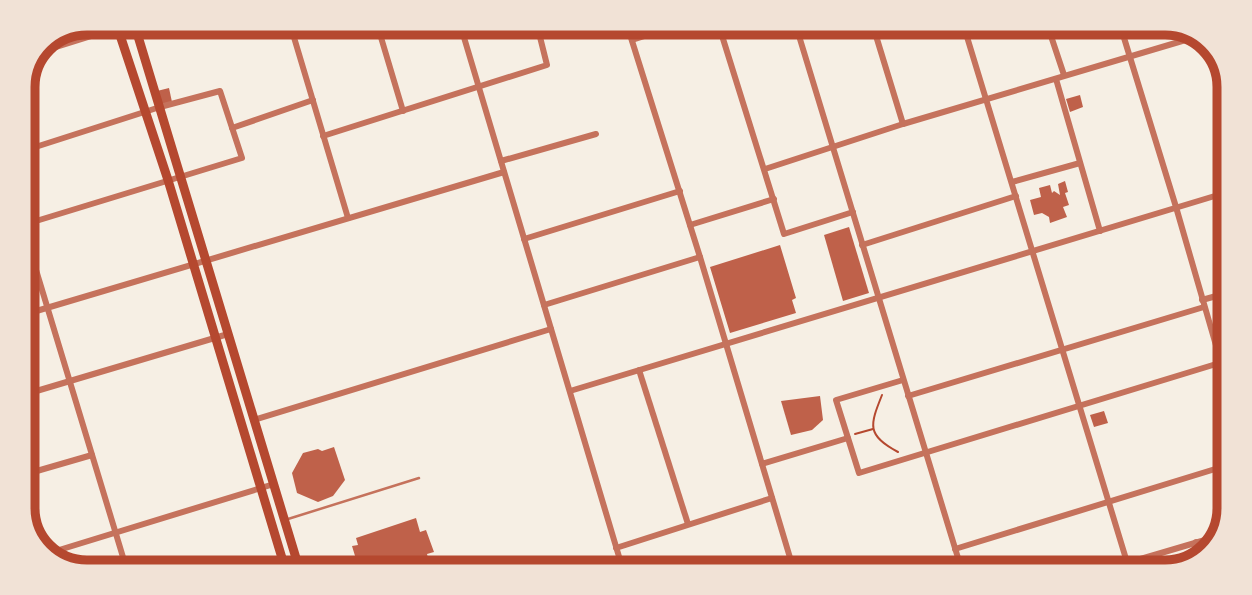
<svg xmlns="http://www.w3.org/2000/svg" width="1252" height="595" viewBox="0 0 1252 595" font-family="'DM Sans',sans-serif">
<rect width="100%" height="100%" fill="#f6efe4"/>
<g fill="#bf614a">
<polygon points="152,23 155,33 142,37 137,24"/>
<polygon points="169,88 172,102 161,105 157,91"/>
<polygon points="1080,95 1083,107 1070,112 1066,99"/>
<polygon points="1065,181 1068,192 1065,193 1069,205 1063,207 1067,217 1050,223 1049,217 1042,213 1034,215 1030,200 1041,197 1039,188 1050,185 1052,193 1054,191 1060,195 1058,184"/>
<polygon points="849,227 869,293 843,301 824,235"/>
<polygon points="780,245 796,298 792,300 796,313 730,333 710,267"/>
<polygon points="820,396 823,420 812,430 791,435 781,401"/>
<polygon points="1104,411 1108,423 1094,427 1090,415"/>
<polygon points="334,447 345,480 333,496 318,502 297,493 292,473 303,453 318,449 322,451"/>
<polygon points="416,518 420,532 426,530 434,552 427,554 431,569 359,569 352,546 358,545 356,538"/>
</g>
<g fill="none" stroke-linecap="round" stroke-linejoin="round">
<g stroke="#b5482f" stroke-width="2">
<path d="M 882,395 C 870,425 866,435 898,452"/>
<polyline points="855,434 873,429"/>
</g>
<polyline stroke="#c5725c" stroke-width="2.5" points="288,519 419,478"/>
<g stroke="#c5725c" stroke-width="6">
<polyline points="290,24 348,218"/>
<polyline points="377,24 403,111"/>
<polyline points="460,24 623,570"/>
<polyline points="627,25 700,257 794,571"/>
<polyline points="719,26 784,234 853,212"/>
<polyline points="796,26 962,571"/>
<polyline points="873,26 903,124"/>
<polyline points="964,27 1130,572"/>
<polyline points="1048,27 1064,75"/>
<polyline points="1121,28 1176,207 1226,380"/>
<polyline points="539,32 560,25"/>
<polyline points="632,40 679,25"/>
<polyline points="37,53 133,23"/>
<polyline points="1056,79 1100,231"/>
<polyline points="232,128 313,100"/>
<polyline points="323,136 547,65 537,25"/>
<polyline points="23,151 160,107 220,91 242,158 23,225"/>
<polyline points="501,161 596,134"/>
<polyline points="765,169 903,124 1199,36"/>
<polyline points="1012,182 1080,163"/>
<polyline points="690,225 774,199"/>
<polyline points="23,227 126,567"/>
<polyline points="524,239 680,191"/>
<polyline points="862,245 1016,196"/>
<polyline points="1202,300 1227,293"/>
<polyline points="544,305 700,257"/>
<polyline points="23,315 504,172"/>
<polyline points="639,370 688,524"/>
<polyline points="903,380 836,400 859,473 1226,361"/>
<polyline points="570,391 1228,192"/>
<polyline points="23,395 228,334"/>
<polyline points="908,396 1204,307"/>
<polyline points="254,420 551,329"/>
<polyline points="762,464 848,438"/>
<polyline points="23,475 92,455"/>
<polyline points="1196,542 1202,560"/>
<polyline points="616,548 772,498"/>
<polyline points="955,549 1225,466"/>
<polyline points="46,554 274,484"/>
<polyline points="1127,563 1222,535"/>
</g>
<g stroke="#b5482f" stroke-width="9">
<polyline points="116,23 168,180 285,568"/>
<polyline points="134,23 299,568"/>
</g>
</g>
<path d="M0 0H1252V595H0ZM87 35H1165A52 52 0 0 1 1217 87V508A52 52 0 0 1 1165 560H87A52 52 0 0 1 35 508V87A52 52 0 0 1 87 35Z" fill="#f1e2d6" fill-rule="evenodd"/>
<path fill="none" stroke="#b5482f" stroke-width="9" d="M87 35H1165A52 52 0 0 1 1217 87V508A52 52 0 0 1 1165 560H87A52 52 0 0 1 35 508V87A52 52 0 0 1 87 35Z"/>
</svg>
